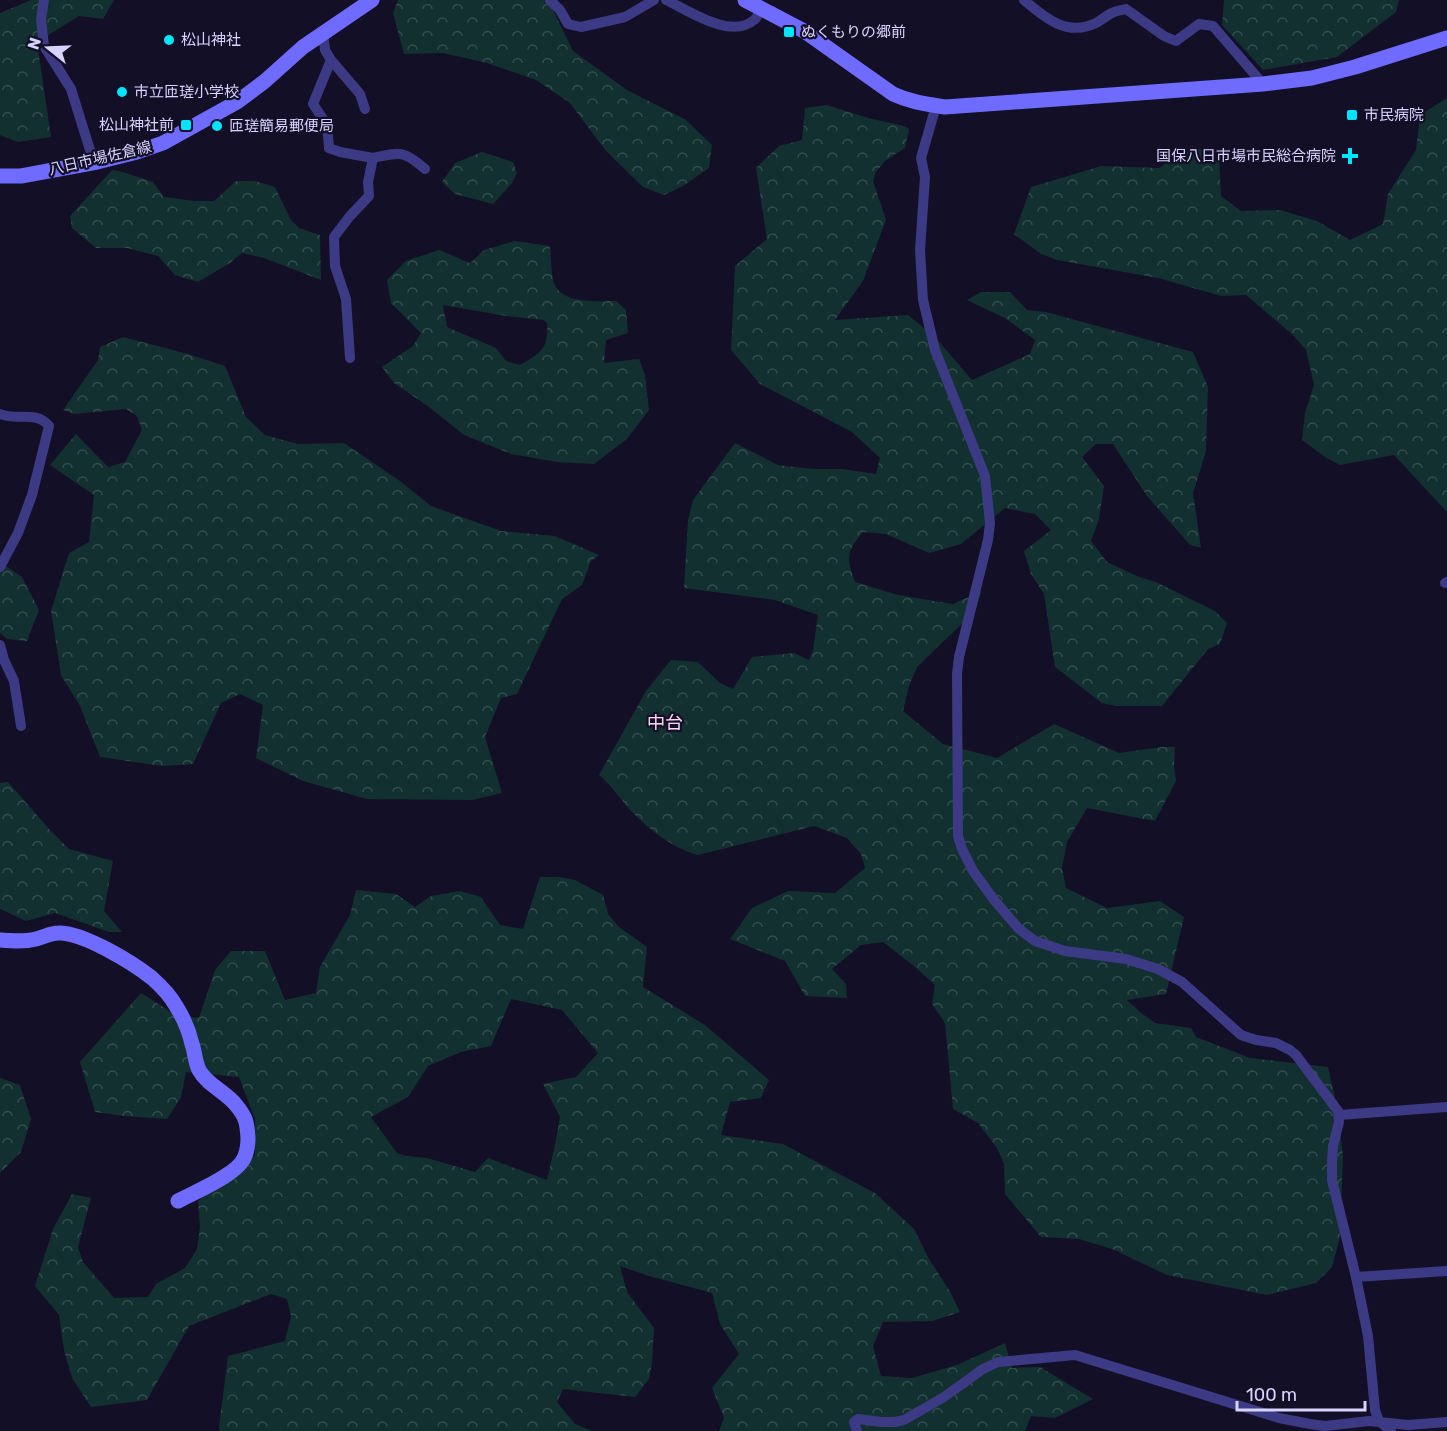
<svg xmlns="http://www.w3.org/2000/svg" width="1447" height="1431" viewBox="0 0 1447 1431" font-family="Rubik,'Noto Sans JP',sans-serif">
<defs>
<pattern id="forest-crowns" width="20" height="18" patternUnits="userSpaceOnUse" patternTransform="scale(1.5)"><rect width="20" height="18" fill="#12302f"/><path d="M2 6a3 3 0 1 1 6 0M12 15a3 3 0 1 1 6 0" fill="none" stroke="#344d4e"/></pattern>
</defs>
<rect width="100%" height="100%" fill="#130f26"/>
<g fill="url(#forest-crowns)" fill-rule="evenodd">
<polygon points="31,0 114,0 103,19 79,16 37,42 51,137 18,142 0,135 0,13"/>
<polygon points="398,0 548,0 573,51 627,90 686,120 712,145 709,168 683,186 664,195 643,187 606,151 570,103 536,80 487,63 443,53 404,54 393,13"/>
<polygon points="1224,0 1399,0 1396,12 1337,57 1263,70 1222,25"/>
<polygon points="1447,98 1447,512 1394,455 1340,465 1325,457 1302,440 1305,413 1314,385 1306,350 1293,335 1246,295 1221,296 1158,278 1057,260 1041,254 1014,234 1031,187 1101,166 1159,168 1192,146 1219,157 1221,196 1241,211 1280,210 1317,221 1350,240 1383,224 1388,194 1416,150 1420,115"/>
<path d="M 827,105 L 868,118 L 904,126 L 909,129 L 905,148 L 885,161 L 876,172 L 873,181 L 886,220 L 863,281 L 835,320 L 908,315 L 935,337 L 972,380 L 1030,354 L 1035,340 L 1005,318 L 967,300 L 981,292 L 1010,292 L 1027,310 L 1046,312 L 1193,352 L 1208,387 L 1206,451 L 1193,493 L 1201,548 L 1190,545 L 1147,496 L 1113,444 L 1096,444 L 1082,457 L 1104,486 L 1099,519 L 1091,541 L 1107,562 L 1139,577 L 1156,582 L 1215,611 L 1227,623 L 1220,644 L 1208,649 L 1162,706 L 1116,706 L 1102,703 L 1055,667 L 1044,594 L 1031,574 L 1024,551 L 1051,530 L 1035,514 L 1005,508 L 961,544 L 929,553 L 886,534 L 863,532 C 846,552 846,558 855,582 L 898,595 L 953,604 L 982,591 L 974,612 L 917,667 L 909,686 L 903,711 L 943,744 L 997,758 L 1054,724 L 1119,753 L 1162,747 L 1175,747 L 1174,766 L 1176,781 L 1155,821 L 1087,808 L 1067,842 L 1062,868 L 1066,888 L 1107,908 L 1160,901 L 1184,917 L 1166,994 L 1127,1000 L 1140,1012 L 1155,1023 L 1191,1028 L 1196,1037 L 1250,1058 L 1328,1067 L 1338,1111 L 1343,1156 L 1340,1237 L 1332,1267 L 1316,1283 L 1267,1295 L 1167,1275 L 1112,1249 L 1079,1239 L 1041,1237 L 1005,1194 L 1004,1164 L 997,1148 L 978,1123 L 953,1109 L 945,1023 L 932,1004 L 935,985 L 914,966 L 883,942 L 861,945 L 832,969 L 846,984 L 847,998 L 805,996 L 785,961 L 730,939 L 752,908 L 788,891 L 835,893 L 865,868 L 861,854 L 847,838 L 814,826 L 698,855 C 672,848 650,830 631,811 C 620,799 612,786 599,775 L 646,691 L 671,660 L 698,662 L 720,683 L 733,689 L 752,657 L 794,653 L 809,660 L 813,650 L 818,615 L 775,600 L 684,588 L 688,520 L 693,500 L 735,443 L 778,465 L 812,469 L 843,469 L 876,474 L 880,458 L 852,432 L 760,384 L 731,350 L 735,266 L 767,239 L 756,168 L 779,146 L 802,140 L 805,108 Z"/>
<polygon points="482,152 513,162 517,173 512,183 493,204 455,194 442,182 455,163"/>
<polygon points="112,170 123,172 153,182 164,197 194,201 214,201 236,181 255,181 275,187 291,220 299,228 320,235 321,280 264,258 242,253 230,263 198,282 175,275 158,256 127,248 96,248 72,228 70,216"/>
<path d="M 515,241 L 550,246 C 551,257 551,269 553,280 C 559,305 596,301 616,301 L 626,310 L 628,333 L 606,340 L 604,363 L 639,359 L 645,375 L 649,410 L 627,439 L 594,464 L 557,462 L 511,454 L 464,435 L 429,407 L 394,383 L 382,367 L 413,346 L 421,333 L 391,303 L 387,280 L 406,261 L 439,250 L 470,263 L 484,250 ZM 443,305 L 506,316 L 544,320 L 547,323 C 549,350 540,353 520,365 L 506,361 L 496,348 L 447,327 Z"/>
<polygon points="123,337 188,354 225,366 246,417 265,435 298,444 344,443 400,481 431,506 501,531 555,536 599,555 591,561 582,585 562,599 517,694 501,698 485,737 502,793 472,800 367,799 303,781 256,758 263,705 240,694 221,703 193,764 162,766 100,757 80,706 61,675 51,611 69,553 89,542 94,495 50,465 76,434 108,467 125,462 142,430 137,416 126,409 75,414 63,410 98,360 100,347"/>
<polygon points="0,562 22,577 39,610 27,641 7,639 0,633"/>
<polygon points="8,782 50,830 69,849 113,861 104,911 122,932 109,932 55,913 26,921 0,909 0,783"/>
<path d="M 540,877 L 559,877 L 575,880 L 603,895 L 608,914 L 619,927 L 647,947 L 643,987 L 705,1025 L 769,1080 L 761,1098 L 730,1102 L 721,1135 L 783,1144 L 875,1193 L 914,1229 L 929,1259 L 949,1290 L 960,1312 L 932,1321 L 883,1322 L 873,1346 L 881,1376 L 912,1378 L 957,1365 L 1005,1343 L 1012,1368 L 1040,1367 L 1093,1399 L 1055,1418 L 1031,1416 L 1025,1431 L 719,1431 L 724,1418 L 712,1388 L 739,1354 L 720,1324 L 712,1293 L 649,1276 L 620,1266 L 627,1292 L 654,1328 L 652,1363 L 649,1379 L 635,1397 L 563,1389 L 557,1402 L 575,1424 L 592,1431 L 220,1431 L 219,1427 L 228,1356 L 285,1341 L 291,1316 L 287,1299 L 271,1294 L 189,1326 L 147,1400 L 91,1407 L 72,1378 L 64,1350 L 59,1315 L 35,1286 L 53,1229 L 72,1194 L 91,1198 L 78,1247 L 83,1262 L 114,1298 L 148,1297 L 156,1284 L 185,1268 L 197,1249 L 200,1227 L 198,1201 L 255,1155 L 255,1119 L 239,1077 L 186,1072 L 181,1097 L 167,1119 L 124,1116 L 95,1112 L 80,1062 L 141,993 L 174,1014 L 199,1018 L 215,970 L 231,951 L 265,951 L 285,1000 L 316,993 L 320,967 L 350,915 L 356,890 L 396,894 L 415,907 L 431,896 L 460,891 L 481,897 L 500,925 L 523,929 ZM 511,999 L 562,1010 L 598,1053 L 576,1077 L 543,1084 L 560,1117 L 555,1145 L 547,1180 L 488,1158 L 475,1172 L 427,1158 L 406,1156 L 397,1153 L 371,1117 L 408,1097 L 428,1066 L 461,1052 L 491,1046 Z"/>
<polygon points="0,1078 20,1085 31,1119 21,1152 0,1173"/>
</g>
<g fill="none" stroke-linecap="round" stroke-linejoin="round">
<g stroke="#3d3a85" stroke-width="10">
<polyline points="44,0 41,19 44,46 71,89 90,150 97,162"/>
<polyline points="550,0 560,10 568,24 581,27 625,17 654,0"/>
<path d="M 666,0 C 688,10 730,40 754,20 C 757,18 759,12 760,8"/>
<path d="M 1024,0 C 1045,18 1067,37 1096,23 C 1102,20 1107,15 1112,13 C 1116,11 1122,10 1126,9 L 1164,36 L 1176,41 L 1199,24 L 1213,26 L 1263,84"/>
<polyline points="323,34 325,50 331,60 360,94 365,109"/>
<polyline points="331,60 313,104 327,125 329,148 340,152 373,158 368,182 369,196 350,216 334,237 335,266 346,299 350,358"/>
<polyline points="936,106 921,158 925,177 920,250 923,300 935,350 985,476 990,523 988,540 959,657 957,674 958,836 962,849 973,871 995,901 1019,929 1035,941 1065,951 1126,959 1158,969 1182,982 1241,1035 1256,1040 1276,1043 1290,1050 1296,1055 1338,1111 1339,1122 1333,1146 1332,1162 1332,1180 1356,1277 1368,1336 1375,1410 1379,1421 1391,1431"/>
<path d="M 373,158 C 400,152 404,150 425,169"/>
<path d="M 0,414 C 17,421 36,410 49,426 L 32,495 L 18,533 L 0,567"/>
<polyline points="1445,583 1447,582"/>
<polyline points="0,645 4,660 14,681 21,726"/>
<polyline points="1339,1115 1447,1107"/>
<polyline points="1356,1277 1447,1271"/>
<polyline points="857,1431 854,1422 858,1419 881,1422 895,1422 904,1420 944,1397 983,1369 998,1362 1075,1355 1279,1418 1310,1424 1325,1426 1369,1421 1408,1425 1447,1422"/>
</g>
<g stroke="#6f6bff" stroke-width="15">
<path d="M 745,0 L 804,31 L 893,94 C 910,102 926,104 945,107 L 1263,84 L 1312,78 L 1355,67 L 1447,38"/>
<polyline points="0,176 21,176 97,162 137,152 163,143 237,102 265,81 303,47 372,0"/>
<path d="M 0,940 C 12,941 24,942 36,939 C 44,937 51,933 58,933 C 83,932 133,963 152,978 C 161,986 170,995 176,1006 C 183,1017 189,1031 192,1044 C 195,1052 195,1062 199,1070 C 207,1085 226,1092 236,1105 C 246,1117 247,1122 248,1138 C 248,1143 247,1151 245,1156 C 239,1174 195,1192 178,1201"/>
</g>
</g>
<g fill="#00e5ff" stroke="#130f26" stroke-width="2">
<rect x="783" y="26" width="12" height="12" rx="3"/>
<circle cx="169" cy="40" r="6"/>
<circle cx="122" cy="92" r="6"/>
<rect x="1346" y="109" width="12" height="12" rx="3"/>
<rect x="180" y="119" width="12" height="12" rx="3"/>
<circle cx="217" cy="126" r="6"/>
<path d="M1347 147h6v6h6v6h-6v6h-6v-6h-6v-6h6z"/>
</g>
<g text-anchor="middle" stroke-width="4.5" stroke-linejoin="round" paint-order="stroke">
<g font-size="15" fill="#d9d4ff" stroke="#130f26" text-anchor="start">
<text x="801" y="37">ぬくもりの郷前</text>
<text x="181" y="45">松山神社</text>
<text x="134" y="97">市立匝瑳小学校</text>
<text x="1364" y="120">市民病院</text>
<text x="174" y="130" text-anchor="end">松山神社前</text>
<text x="229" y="131">匝瑳簡易郵便局</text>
<text x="1336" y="161" text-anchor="end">国保八日市場市民総合病院</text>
</g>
<g font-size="15" fill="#d9d4ff" stroke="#130f26">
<text transform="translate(100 158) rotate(-13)" y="5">八日市場佐倉線</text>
</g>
<g font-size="18" fill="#ffd6f0" stroke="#130f26">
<text x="665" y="729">中台</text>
</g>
</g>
<g transform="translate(48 48) rotate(288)" stroke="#130f26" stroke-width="4.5" paint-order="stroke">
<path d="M0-4.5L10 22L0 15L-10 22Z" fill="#d9d4ff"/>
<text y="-9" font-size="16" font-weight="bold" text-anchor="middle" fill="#d9d4ff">N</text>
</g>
<path d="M1237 1401v9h128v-9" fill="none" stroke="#d9d4ff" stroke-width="3"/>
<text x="1246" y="1401" font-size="18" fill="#d9d4ff" stroke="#130f26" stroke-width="4.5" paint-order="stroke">100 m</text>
</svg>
